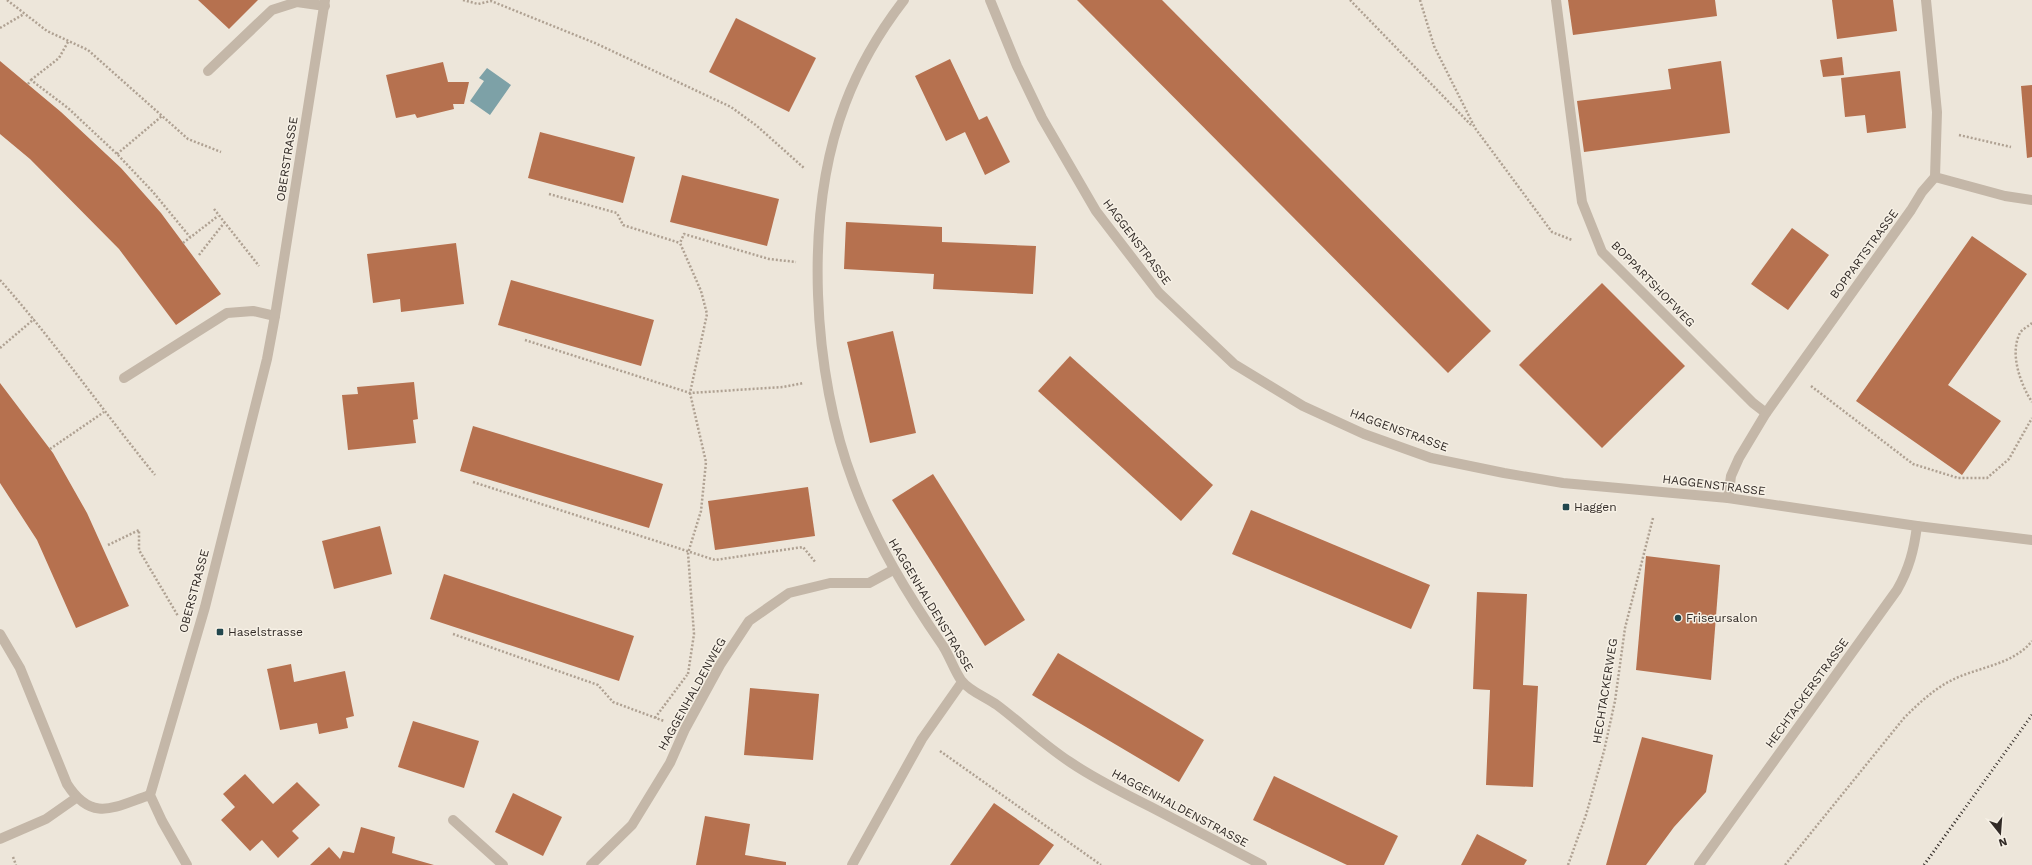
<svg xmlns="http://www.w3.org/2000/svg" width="2032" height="865" viewBox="0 0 2032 865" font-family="'Work Sans',sans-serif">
<rect width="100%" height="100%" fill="#ede6da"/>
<polygon fill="#7da1a7" points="487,68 511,85 490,115 470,101 484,81 479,78"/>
<g fill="#b6714f">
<polygon points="198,0 258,0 229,29"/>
<polygon points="1077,0 1162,0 1491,331 1448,373"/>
<polygon points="1568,0 1715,0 1717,16 1573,35"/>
<polygon points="1832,0 1893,0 1897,31 1837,39"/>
<polygon points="736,18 816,58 789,112 709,72"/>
<polygon points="1842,57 1844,75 1823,77 1820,60"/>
<polygon points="950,59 979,120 987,116 1010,162 985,175 965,132 946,141 915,76"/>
<polygon points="0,61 61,112 121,168 161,213 221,294 176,325 119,249 30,159 0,134"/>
<polygon points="1721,61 1730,133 1584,152 1577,101 1671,89 1668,69"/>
<polygon points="443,62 448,82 469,82 464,104 453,104 454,109 417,118 415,114 396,118 386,75"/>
<polygon points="1900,71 1906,128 1867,133 1865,115 1845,117 1841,78"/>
<polygon points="2032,85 2032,157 2027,158 2021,86"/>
<polygon points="540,132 635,157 623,203 528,178"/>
<polygon points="682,175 779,199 767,246 670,222"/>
<polygon points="846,222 942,227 942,242 1036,246 1033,294 933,289 934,274 844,269"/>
<polygon points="1792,228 1829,255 1788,310 1751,284"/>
<polygon points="1972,236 2027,274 1948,385 2001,421 1962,475 1856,401"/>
<polygon points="456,243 464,304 401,312 400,299 373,303 367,254"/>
<polygon points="511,280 654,320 641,366 498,325"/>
<polygon points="1602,283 1685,366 1602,448 1519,365"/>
<polygon points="893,331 916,433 870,443 847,342"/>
<polygon points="1070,356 1213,485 1181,521 1038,391"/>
<polygon points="414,382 418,419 413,420 416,443 348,450 342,395 358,394 357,387"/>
<polygon points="0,383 53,453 87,513 129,606 76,628 37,540 0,483"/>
<polygon points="473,426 663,484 649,528 460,471"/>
<polygon points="933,474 1025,620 985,646 892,500"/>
<polygon points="808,487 815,536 715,550 708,501"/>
<polygon points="1251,510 1430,585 1411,629 1232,554"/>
<polygon points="380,526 392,574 334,589 322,541"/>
<polygon points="1646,556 1720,565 1711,680 1636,670"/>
<polygon points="444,574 634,636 619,681 430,619"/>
<polygon points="1477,592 1527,594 1523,685 1538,686 1533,787 1486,785 1490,690 1473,689"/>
<polygon points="1058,653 1204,740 1179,782 1032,695"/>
<polygon points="291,664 294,682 345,671 354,716 346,718 348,728 319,734 317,723 280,730 267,669"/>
<polygon points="750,688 819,694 813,760 744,755"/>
<polygon points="413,721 479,741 464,788 398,767"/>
<polygon points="1642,737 1713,755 1706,792 1674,827 1646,865 1606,865"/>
<polygon points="245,774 273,804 297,782 320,805 292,831 299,838 278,858 262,840 250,851 221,820 235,807 223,794"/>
<polygon points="1274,776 1398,836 1384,865 1347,865 1253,820"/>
<polygon points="513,793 562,817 543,856 495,832"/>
<polygon points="994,803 1054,845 1039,865 950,865"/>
<polygon points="705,816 750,824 745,855 786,862 786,865 696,865"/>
<polygon points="361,827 395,837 392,853 434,865 310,865 329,847 340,859 343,851 354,853"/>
<polygon points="1477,834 1527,860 1524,865 1461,865"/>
</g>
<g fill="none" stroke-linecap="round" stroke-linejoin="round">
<g stroke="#afa192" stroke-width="2.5" stroke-dasharray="2 2" stroke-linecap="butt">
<polyline points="7,0 47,31 88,50 188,139 221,152"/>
<polyline points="463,0 478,4 491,1 595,43 731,107 757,126 804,168"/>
<polyline points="1350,0 1472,126"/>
<polyline points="1420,0 1434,46 1475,128 1552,232 1572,240"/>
<polyline points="0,28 24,14"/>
<polyline points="31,80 59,58 68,42"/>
<polyline points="28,84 31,80 68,108 117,154 153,192 190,237"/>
<polyline points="1959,135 2011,147"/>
<polyline points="117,154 162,116"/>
<polyline points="549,194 617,213 623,225 680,243"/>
<polyline points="214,209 259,266"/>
<polyline points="183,243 218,216"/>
<polyline points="199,255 224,223"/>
<path d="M 0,280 C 55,342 103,411 155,475"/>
<path d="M 2032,323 C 2029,326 2022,329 2020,333 C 2009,354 2021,385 2032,402"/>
<polyline points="525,340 690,393 783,387 804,383"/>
<polyline points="0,348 34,319"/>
<polyline points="1811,386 1913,464 1958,478 1987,478 2009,459 2032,418"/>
<polyline points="50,449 104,412"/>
<polyline points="473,482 715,560 803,547 816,563"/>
<polyline points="108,545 139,530 139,550 178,616"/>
<polyline points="453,634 598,685 613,702 664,721"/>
<polyline points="688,674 694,634 688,553 701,511 706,462 690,393 707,314 701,291 680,243 684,234 769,259 796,262"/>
<polyline points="655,718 687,675"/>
<polyline points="940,751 1101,865"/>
<polyline points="13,857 16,865"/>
<polyline points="1568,865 1586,815 1604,751 1615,701 1625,628 1653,518"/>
<path d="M 1785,865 L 1904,718 C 1919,703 1934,689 1952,680 C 1978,667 2013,665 2032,641"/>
</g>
<g stroke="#c4b7a8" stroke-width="10">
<path d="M 904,0 C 880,31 859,67 845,104 C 803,215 812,374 854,484 C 876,543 908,595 943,646 C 950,657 954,670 961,680 C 969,691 986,697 997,705 C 1021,723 1044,745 1070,762 C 1095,779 1123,793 1151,807 C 1188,826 1225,846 1262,865"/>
<polyline points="990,0 1017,66 1042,118 1096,211 1159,293 1234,364 1303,406 1364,434 1431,458 1504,473 1563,483 1728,498 1917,526 2032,540"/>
<polyline points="1556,0 1582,202 1602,252 1753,403 1766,413"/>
<polyline points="208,71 272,10 297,2 325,6"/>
<polyline points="1935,177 2005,196 2032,200"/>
<polyline points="124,378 227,313 253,311 275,316"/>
<polyline points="1728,498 1731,476 1739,458 1766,413 1911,210 1922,192 1935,177 1937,112 1926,0"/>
<path d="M 0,634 L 20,668 L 67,784 C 92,823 114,807 150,795"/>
<polyline points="453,820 503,865"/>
<polyline points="0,839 46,819 76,798"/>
<polyline points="187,865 162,821 150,795 205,607 267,359 275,316 325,0"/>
<polyline points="591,865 632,825 670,763 685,729 720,665 749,621 789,593 830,583 869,583 893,570"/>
<polyline points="852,865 922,739 962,682"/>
<path d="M 1699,865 L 1897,590 C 1909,569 1914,550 1917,526"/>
</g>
<polyline stroke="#322b27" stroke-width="3" stroke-dasharray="1 3" stroke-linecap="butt" points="1924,865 2032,715"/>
</g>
<g fill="#22474d" stroke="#f6f0e5" stroke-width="1.5">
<rect x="1562" y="503" width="8" height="8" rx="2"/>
<circle cx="1678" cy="618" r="4"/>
<rect x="216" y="628" width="8" height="8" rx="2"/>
</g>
<g text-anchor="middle" stroke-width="3" stroke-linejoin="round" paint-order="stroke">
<g font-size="12" fill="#322b27" stroke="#f6f0e5">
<text transform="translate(287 159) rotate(-81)" y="4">OBERSTRASSE</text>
<text transform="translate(1137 242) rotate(53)" y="4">HAGGENSTRASSE</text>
<text transform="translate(1864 254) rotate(-54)" y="4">BOPPARTSTRASSE</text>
<text transform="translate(1653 284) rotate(46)" y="4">BOPPARTSHOFWEG</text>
<text transform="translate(1399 430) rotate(20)" y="4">HAGGENSTRASSE</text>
<text transform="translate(1714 485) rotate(7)" y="4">HAGGENSTRASSE</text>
<text transform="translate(194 591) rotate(-75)" y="4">OBERSTRASSE</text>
<text transform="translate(931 605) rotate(59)" y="4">HAGGENHALDENSTRASSE</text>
<text transform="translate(1605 691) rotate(-81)" y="4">HECHTACKERWEG</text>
<text transform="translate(1807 693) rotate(-54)" y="4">HECHTACKERSTRASSE</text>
<text transform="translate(692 694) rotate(-61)" y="4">HAGGENHALDENWEG</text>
<text transform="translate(1180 808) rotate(28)" y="4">HAGGENHALDENSTRASSE</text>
</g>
<g font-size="12" fill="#322b27" stroke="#f6f0e5" text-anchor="start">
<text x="1574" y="511">Haggen</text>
<text x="1686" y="622">Friseursalon</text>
<text x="228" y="636">Haselstrasse</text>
</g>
</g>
<g transform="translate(2000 833) rotate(163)" stroke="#f6f0e5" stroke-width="3" paint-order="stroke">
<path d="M0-3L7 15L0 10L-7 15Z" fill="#322b27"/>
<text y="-6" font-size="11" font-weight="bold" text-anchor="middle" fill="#322b27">N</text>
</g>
</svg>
